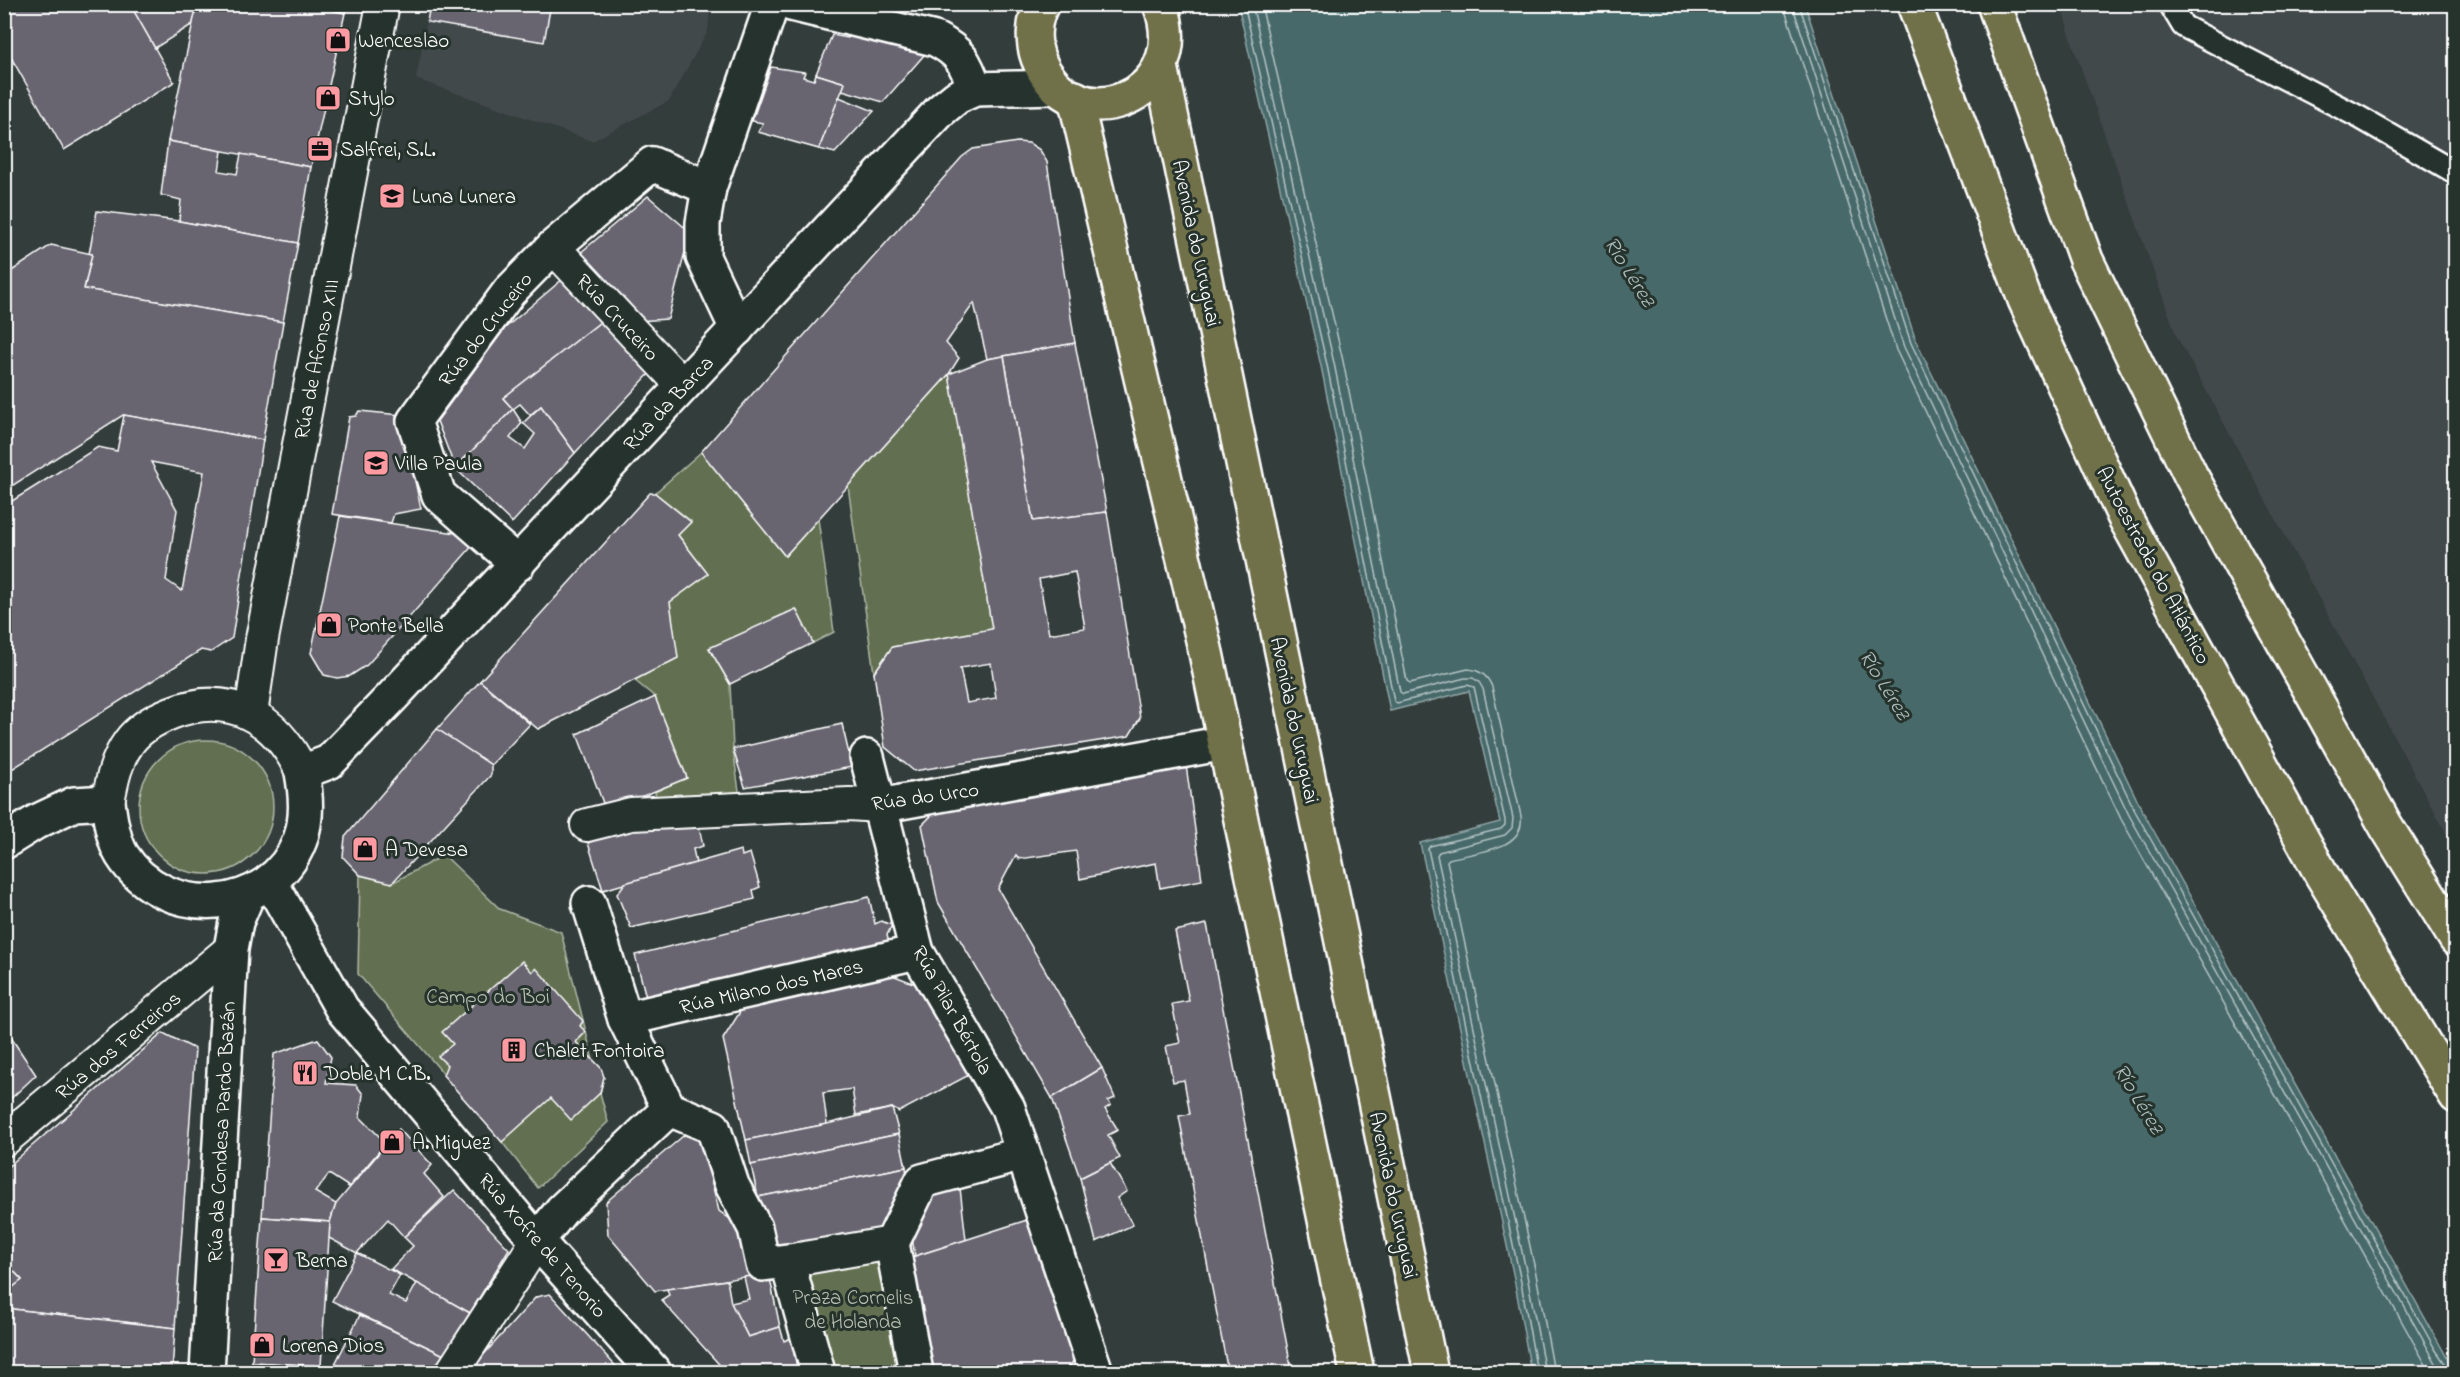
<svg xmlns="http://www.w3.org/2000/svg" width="2460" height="1377" viewBox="0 0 2460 1377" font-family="'Indie Flower',sans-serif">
<rect width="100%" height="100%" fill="#333d3b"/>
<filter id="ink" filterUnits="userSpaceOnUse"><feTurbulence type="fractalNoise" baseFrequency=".0167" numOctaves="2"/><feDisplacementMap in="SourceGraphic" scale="12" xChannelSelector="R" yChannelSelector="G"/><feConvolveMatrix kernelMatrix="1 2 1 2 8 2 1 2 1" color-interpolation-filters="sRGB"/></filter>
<g filter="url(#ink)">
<g fill="#43494b">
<polygon points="430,5 710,5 708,31 669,101 592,141 416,79"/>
<polygon points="2061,5 2455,5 2455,849 2177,337 2074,48"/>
</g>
<g fill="#627051" stroke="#b0b8a8" stroke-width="1.5">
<polygon points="949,374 992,629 892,647 874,673 848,486"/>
<polygon points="701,452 785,556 818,519 834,632 813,643 796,609 709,648 730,684 733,749 741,805 658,807 655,792 687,777 655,697 634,680 677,658 670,602 708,574 678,535 691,521 655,493"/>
<circle cx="206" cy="807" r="67"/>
<polygon points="444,855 500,909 561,932 593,1060 604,1077 600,1093 608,1122 538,1188 502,1142 358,974 360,875 392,883"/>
<polygon points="892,1243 916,1372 818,1372 787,1261"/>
</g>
<polygon fill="#46696b" stroke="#90a5a6" stroke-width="1.5" points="1238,5 1805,5 1916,341 2141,808 2455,1372 1531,1372 1514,1278 1420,843 1500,822 1469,691 1390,711 1321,366"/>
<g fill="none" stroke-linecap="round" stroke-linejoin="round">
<g stroke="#b5c3c4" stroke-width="1.5">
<polyline points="1244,4 1327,365 1394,701 1397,703 1467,685 1474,687 1505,820 1505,825 1501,829 1430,846 1428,849 1520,1277 1537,1372"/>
<polyline points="1252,4 1334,363 1400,692 1403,694 1465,678 1473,678 1479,682 1483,689 1513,818 1512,828 1505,835 1439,852 1437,855 1527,1275 1545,1372"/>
<path d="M 1261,4 L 1343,361 L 1407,681 L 1410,683 L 1468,669 C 1480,670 1488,676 1492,687 L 1521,816 C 1526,851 1473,852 1449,859 L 1447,861 L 1536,1274 L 1554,1372"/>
<polyline points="1783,4 1896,350 2121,819 2430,1372"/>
<polyline points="1792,4 1904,347 2129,815 2441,1372"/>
<polyline points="1799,4 1911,343 2135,811 2435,1349 2451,1372"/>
</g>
</g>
<g fill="#686571" stroke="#fff" stroke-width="1.5" fill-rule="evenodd">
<polygon points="4,4 130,4 174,82 64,150 4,45"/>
<polygon points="130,4 197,4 193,24 155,48"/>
<polygon points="197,4 307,4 345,13 311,167 168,141"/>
<polygon points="307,4 347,4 345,13"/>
<polygon points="430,4 551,4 544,42 427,22"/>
<polygon points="850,33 907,45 906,51 925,54 883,102 842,90 845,83 816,74 832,35 848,38"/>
<polygon points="771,67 805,72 803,77 814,80 816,74 845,83 819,149 758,132 763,123 752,121"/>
<polygon points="839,97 874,111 835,153 819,149"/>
<polygon points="168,141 222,151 219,171 237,174 241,154 311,167 298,243 179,221 181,200 161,195"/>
<polygon points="1017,142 1029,143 1040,150 1047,162 1075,343 987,359 974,303 946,343 959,358 949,374 785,556 701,452 962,157 973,149"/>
<polygon points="648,196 690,232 668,319 636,321 580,253"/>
<polygon points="97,211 179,221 298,243 283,322 84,289 92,254 89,254"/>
<polygon points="51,245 92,254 84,289 283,322 263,440 123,415 4,491 4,276"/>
<polygon points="564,278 603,320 503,398 513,409 455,468 437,421 505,328"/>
<polygon points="603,320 651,372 575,453 541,406 530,415 520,404 513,409 503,398"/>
<polygon points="1075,343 1107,512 1033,521 1004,356"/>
<path d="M 1004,356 L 1033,521 L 1107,512 L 1140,718 L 1129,736 L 914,771 L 885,747 L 874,673 L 892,647 L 992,629 L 949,374 L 987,359 ZM 1075,572 L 1085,628 L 1049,634 L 1039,579 ZM 991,663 L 996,698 L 967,703 L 960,668 Z"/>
<polygon points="541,406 575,453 512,523 455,468 513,409 522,423 510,438 525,449 535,434 523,423"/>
<polygon points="359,411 401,415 421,509 394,514 391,523 332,514 349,417 356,416"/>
<path d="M 124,415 L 263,440 L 232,638 L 211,652 L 201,650 L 4,774 L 4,506 L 98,447 L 117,451 ZM 151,462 L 204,472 L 182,591 L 166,580 L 177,510 Z"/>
<polygon points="650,493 655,493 691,522 678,535 708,574 670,602 678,658 538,729 480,681"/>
<polygon points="340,516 463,534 476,542 367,665 350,676 337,678 324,675 311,653"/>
<polygon points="796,609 813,643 730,684 709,648"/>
<polygon points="480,681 530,724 491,765 437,729"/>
<polygon points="655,697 687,778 606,811 577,734"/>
<polygon points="842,724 852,767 745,787 733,749"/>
<polygon points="437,729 491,765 491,775 392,883 360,875 343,857 345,837"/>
<polygon points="1186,765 1202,880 1160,888 1156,863 1080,879 1076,851 1019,859 1016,855 998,889 1102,1068 1052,1098 938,902 922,825 933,814"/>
<polygon points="698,822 703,846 693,849 696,863 603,890 588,843 615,830"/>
<polygon points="741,850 742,856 750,853 760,887 753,890 755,899 631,928 617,894 625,883"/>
<polygon points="869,897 875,924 881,921 892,925 887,935 890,947 647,1001 635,955"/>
<polygon points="1207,924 1292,1372 1228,1372 1179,1116 1190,1114 1184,1080 1173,1082 1166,1046 1180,1043 1172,1004 1189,1001 1175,931"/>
<polygon points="522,961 532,972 536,968 583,1021 580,1026 586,1032 576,1042 601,1068 604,1077 600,1093 571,1120 551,1098 502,1142 443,1075 447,1065 438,1056 453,1044 442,1032"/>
<polygon points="887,973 921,986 971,1074 899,1112 892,1108 856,1115 852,1089 823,1093 827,1124 746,1140 723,1039 745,1004"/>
<polygon points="4,1027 36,1075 4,1105"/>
<polygon points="163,1033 195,1049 175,1328 4,1308 4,1294 22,1280 4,1261 4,1170"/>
<polygon points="318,1039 331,1057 326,1083 356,1085 363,1094 360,1117 386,1143 349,1187 329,1174 315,1192 336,1204 330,1222 262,1217 274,1054"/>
<polygon points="1102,1068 1115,1098 1108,1101 1111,1105 1105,1109 1118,1130 1108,1135 1120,1158 1080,1178 1052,1098"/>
<polygon points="892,1108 899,1134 751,1165 746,1140 827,1124"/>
<polygon points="697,1124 719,1211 747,1231 757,1275 655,1291 608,1235 606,1202"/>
<polygon points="399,1129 432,1165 424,1174 444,1197 404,1237 388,1219 357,1253 329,1238 330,1222 336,1204"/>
<polygon points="899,1134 906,1167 758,1197 751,1165"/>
<polygon points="1110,1163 1127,1191 1117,1198 1133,1225 1096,1242 1080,1178"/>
<polygon points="906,1167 909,1195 894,1231 772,1257 758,1197"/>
<polygon points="960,1188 966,1240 915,1256 909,1220 928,1204 936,1192"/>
<polygon points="454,1190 509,1249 470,1313 391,1269 413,1246 404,1237"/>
<polygon points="262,1217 330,1222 321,1366 252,1362"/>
<polygon points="1027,1220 1075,1359 1065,1372 925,1372 903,1260"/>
<polygon points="357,1253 400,1275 389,1295 406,1303 417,1283 470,1313 444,1355 332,1301"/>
<polygon points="4,1261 22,1280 4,1294"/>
<polygon points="769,1274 780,1327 748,1337 731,1303 749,1299 744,1277"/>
<polygon points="727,1280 731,1303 748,1337 780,1327 784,1341 791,1338 798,1372 726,1372 661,1300 669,1295 667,1289"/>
<polygon points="550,1294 621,1372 468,1372 536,1297"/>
<polygon points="4,1308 175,1328 172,1372 4,1372"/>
<polygon points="360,1315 444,1355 434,1372 351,1372 335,1364"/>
<polygon points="252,1362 321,1366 320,1372 251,1372"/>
</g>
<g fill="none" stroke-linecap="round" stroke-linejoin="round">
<defs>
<polyline id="service" points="2170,4 2183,26 2359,117 2456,173"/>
<g id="pedestrian">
<polyline points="553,247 683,386"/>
<polyline points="251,714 262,639 383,4"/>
<path d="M 108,802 C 112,780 116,760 129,742 C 139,728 156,719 171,713 C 229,690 276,717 302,772"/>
<polyline points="587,825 631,814 849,804 879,806"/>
<polyline points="4,1140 231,949"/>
<polyline points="787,1261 892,1243"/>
<polyline points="452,1372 537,1241"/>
</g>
<g id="minor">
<path d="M 791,4 L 935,39 C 961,52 966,63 975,89"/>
<polyline points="737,329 703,257 703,223 709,188 772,4"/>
<polyline points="518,564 439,495 414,421 509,292 553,247 652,164 709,188"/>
<polyline points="867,757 917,952 1008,1108 1096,1372"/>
<polyline points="879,806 1225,743"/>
<path d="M 4,842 L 36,822 L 74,804 L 108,802 C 110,819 113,840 122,855 C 164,922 271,916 300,840 C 308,817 306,795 302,772 L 329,762 L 392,697 L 941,110 L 957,97 L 975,89 L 1056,87"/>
<polyline points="270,881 342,1009 537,1241 654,1372"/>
<polyline points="589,903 625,1019 669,1109 713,1127 732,1185 755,1228 763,1264 787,1261 818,1372"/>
<polyline points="625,1019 917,952"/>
<polyline points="537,1241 562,1210 669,1109"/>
<polyline points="207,1372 231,949 236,922 248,894"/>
<polyline points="916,1372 892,1243 922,1181 1023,1154"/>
</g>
<g id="trunk">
<path d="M 1042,4 C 1033,20 1032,42 1038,58 C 1070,144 1196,99 1160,4"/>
<polyline points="1161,66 1431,1372"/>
<polyline points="1075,98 1206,653 1357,1372"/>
</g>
<g id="motorway">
<polyline points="1914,4 2025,300 2124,516 2323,877 2456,1096"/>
<polyline points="1994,4 2086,260 2191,476 2386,826 2456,939"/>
</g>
</defs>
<use href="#service" stroke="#fff" stroke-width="26"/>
<use href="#pedestrian" stroke="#fff" stroke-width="36"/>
<use href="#minor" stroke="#fff" stroke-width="38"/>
<use href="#trunk" stroke="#fff" stroke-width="38"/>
<use href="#motorway" stroke="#fff" stroke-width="38"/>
<use href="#service" stroke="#26332d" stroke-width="21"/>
<use href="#pedestrian" stroke="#26332d" stroke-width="32"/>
<use href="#minor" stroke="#26332d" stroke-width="33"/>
<use href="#trunk" stroke="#70704a" stroke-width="33"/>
<use href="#motorway" stroke="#70704a" stroke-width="33"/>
</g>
</g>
<defs>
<symbol id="shop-square" viewBox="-11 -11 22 22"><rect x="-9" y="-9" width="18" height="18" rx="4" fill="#ff9aa2" stroke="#26332d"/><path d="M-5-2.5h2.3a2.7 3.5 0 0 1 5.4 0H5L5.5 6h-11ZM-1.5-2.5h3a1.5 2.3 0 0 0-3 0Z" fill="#111"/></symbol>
<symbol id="office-square" viewBox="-11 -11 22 22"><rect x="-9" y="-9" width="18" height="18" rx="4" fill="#ff9aa2" stroke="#26332d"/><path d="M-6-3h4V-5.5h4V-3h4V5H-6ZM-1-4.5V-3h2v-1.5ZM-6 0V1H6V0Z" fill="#111"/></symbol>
<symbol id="school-square" viewBox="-11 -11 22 22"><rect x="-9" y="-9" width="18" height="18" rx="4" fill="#ff9aa2" stroke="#26332d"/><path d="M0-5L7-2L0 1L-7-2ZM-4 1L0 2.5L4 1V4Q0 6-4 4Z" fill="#111"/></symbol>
<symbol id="building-square" viewBox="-11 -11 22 22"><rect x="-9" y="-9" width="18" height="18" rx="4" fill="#ff9aa2" stroke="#26332d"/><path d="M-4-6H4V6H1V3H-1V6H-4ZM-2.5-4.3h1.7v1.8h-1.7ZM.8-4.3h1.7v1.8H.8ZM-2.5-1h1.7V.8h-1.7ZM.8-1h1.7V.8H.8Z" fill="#111"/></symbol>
<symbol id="restaurant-square" viewBox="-11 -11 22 22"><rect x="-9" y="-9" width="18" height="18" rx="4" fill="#ff9aa2" stroke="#26332d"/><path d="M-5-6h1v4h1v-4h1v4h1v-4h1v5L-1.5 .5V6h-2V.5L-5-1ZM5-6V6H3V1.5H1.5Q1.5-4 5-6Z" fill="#111"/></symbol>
<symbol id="bar-square" viewBox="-11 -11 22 22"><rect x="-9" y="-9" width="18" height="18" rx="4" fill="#ff9aa2" stroke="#26332d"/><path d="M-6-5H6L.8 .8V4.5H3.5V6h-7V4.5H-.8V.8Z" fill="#111"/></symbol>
</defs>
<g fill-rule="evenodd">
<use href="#shop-square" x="323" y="25" width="30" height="30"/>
<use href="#shop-square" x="313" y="83" width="30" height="30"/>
<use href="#office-square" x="305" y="134" width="30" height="30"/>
<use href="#school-square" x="377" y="181" width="30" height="30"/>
<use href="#school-square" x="361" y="448" width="30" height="30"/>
<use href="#shop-square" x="314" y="610" width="30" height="30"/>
<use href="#shop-square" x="350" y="834" width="30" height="30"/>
<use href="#building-square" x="499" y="1035" width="30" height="30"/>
<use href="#restaurant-square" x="290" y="1058" width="30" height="30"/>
<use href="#shop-square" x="377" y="1127" width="30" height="30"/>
<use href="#bar-square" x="261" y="1245" width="30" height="30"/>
<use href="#shop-square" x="247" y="1330" width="30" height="30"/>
</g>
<g text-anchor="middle" stroke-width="6" stroke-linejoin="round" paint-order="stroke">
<g font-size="21" fill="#fff" stroke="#26332d" text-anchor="start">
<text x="358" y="47">Wenceslao</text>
<text x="348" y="105">Stylo</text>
<text x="340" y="156">Salfrei, S.L.</text>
<text x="412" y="203">Luna Lunera</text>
<text x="395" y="470">Villa Paula</text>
<text x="348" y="632">Ponte Bella</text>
<text x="385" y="856">A Devesa</text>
<text x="534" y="1057">Chalet Fontoira</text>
<text x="324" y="1080">Doble M C.B.</text>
<text x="412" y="1149">A. Miguez</text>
<text x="296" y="1267">Berna</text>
<text x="282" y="1352">Lorena Dios</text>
</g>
<g font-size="21" fill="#fff" stroke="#26332d">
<text transform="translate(1197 243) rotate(78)" y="7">Avenida do Uruguai</text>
<text transform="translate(618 317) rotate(47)" y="7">Rúa Cruceiro</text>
<text transform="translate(485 329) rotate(-52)" y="7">Rúa do Cruceiro</text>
<text transform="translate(316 359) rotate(-79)" y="7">Rúa de Afonso XIII</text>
<text transform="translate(668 403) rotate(-47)" y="7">Rúa da Barca</text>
<text transform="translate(2154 565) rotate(62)" y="7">Autoestrada do Atlántico</text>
<text transform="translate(1295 720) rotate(78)" y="7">Avenida do Uruguai</text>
<text transform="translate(925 796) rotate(-8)" y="7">Rúa do Urco</text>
<text transform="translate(771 986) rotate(-13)" y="7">Rúa Milano dos Mares</text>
<text transform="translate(953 1010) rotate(61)" y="7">Rúa Pilar Bértola</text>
<text transform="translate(118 1045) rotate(-40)" y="7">Rúa dos Ferreiros</text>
<text transform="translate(221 1132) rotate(-87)" y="7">Rúa da Condesa Pardo Bazán</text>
<text transform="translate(1394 1195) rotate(78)" y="7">Avenida do Uruguai</text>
<text transform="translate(543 1245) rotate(49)" y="7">Rúa Xofre de Tenorio</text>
</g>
<g font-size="21" fill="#b8bfb1" stroke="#26332d">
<text x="488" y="1003">Campo do Boi</text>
<text x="853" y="1304">Praza Cornelis<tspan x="853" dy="24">de Holanda</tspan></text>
</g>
<g font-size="22" font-style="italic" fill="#acbcbc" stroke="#26332d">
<text transform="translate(1631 271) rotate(58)" y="8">Río Lérez</text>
<text transform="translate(1886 684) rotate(58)" y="8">Río Lérez</text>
<text transform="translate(2140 1098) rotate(59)" y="8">Río Lérez</text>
</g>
</g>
<rect width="2460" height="1377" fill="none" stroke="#26332d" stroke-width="24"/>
<rect x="12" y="12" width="2436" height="1353" fill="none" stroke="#fff" stroke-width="2" filter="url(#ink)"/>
</svg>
